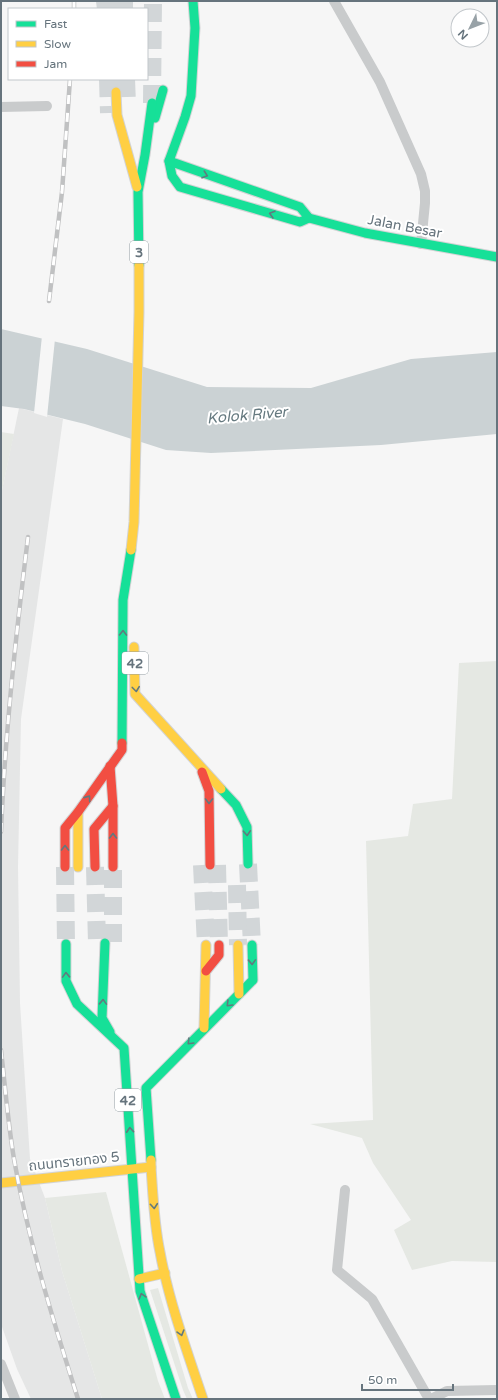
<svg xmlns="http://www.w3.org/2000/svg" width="498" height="1400" viewBox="0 0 498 1400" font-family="'Varela Round','Noto Sans Thai',sans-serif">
<rect width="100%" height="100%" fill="#f6f6f6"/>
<polygon fill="#e5e6e6" points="19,408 63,419 21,719 18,867 20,1003 30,1159 45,1198 62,1271 102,1399 31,1399 17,1369 1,1324 1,495"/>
<g fill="#e5e8e3">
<polygon points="1,432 14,434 1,495"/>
<polygon points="497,661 497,1262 452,1261 412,1270 394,1230 411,1220 373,1163 362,1138 310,1124 373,1120 366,841 408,836 413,804 452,799 459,663"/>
<polygon points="106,1192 158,1381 165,1399 102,1399 62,1271 45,1198"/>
<polygon points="158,1288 188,1388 193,1399 187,1399 183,1390 150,1290"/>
</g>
<polygon fill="#cbd2d4" points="1,329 87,349 207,387 311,388 411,359 497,352 497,434 381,445 211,453 166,450 85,424 24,409 1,406"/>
<polygon fill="#f6f6f6" points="42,336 55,339 47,417 34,413"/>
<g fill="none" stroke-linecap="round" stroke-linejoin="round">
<g stroke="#d2d6d8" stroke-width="16" stroke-dasharray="16 8" stroke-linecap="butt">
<polyline points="113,1 113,9"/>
<polyline points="116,79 116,92"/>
</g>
<g stroke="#d2d6d8" stroke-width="18" stroke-dasharray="18 9" stroke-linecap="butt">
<polyline points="105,1 106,9"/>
<polyline points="124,1 124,9"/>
<polyline points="108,79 109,113"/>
<polyline points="126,79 127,104"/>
<polyline points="152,103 153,1"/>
<polyline points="248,864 252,945"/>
<polyline points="202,865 206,945"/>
<polyline points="217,865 219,945"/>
<polyline points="65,867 66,944"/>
<polyline points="95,867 97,943"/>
<polyline points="237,885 238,945"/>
<polyline points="113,942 113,867"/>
</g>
<defs>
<g id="fast">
<polyline points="193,1 195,28 191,96 185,117 169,161 172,176 180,187 300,222 309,218"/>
<polyline points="155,118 163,90"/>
<polyline points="169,161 300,207 309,218 365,233 497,257"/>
<polyline points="139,265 138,192 145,155 152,103"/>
<polyline points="122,743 123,600 131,550"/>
<polyline points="221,789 236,805 247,827 248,864"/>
<polyline points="105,943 102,1018 110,1032"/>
<polyline points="66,944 66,981 77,1004 124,1048 132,1169"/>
<polyline points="151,1160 146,1088 253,980 252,945"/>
<polyline points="132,1169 140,1291 176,1399"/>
</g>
<g id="slow">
<polyline points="116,92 117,115 137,187"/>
<polyline points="131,550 134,522 139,312 139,265"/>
<polyline points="134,647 135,694 221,789"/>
<polyline points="78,812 78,867"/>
<polyline points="238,945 239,994"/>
<polyline points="204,1028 206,945"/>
<path d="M 151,1167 C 153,1196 154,1224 160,1252 C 169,1302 187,1351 203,1399"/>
<polyline points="1,1183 151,1167 151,1160"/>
<polyline points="139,1279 165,1273"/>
</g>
<g id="jam">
<polyline points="110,766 113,806 113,867"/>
<polyline points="202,772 209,791 210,865"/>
<polyline points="65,867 65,828 78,812 122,750 122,743"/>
<polyline points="95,867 94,829 113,806"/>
<polyline points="206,971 219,955 219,945"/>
</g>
</defs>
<use href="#fast" stroke="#d2d3d4" stroke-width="11"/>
<use href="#slow" stroke="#d2d3d4" stroke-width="11"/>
<use href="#jam" stroke="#d2d3d4" stroke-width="11"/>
<g stroke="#c9cbcc" stroke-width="10">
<polyline points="334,1 380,82 421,174 425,191 425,203 421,244"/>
<polyline points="1,107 47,106"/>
<polyline points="345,1190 337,1270 372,1299 429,1399"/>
<polyline points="1,1364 15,1399"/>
<polyline points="431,1399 447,1391 497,1390"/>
</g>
<use href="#fast" stroke="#16e098" stroke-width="9"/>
<use href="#slow" stroke="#ffcf43" stroke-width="9"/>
<use href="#jam" stroke="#f24e42" stroke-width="9"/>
<defs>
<g id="rail">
<polyline points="74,1 74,9"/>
<polyline points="49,301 62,192 70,79"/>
<path d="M 1,832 C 5,733 16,635 28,537"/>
<path d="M 1,1050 C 5,1086 8,1123 14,1159 C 28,1240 53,1320 78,1399"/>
</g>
</defs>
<use href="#rail" stroke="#c0c1c2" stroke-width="4.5"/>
<use href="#rail" stroke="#fff" stroke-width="3" stroke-dasharray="9" stroke-linecap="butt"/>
</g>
<defs><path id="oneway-chevron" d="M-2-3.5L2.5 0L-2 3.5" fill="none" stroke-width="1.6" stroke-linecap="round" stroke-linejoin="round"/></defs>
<g stroke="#62797e">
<use href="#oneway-chevron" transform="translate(205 175) rotate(19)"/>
<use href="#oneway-chevron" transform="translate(272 214) rotate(-164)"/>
<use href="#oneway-chevron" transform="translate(123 633) rotate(-89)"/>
<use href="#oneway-chevron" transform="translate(136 689) rotate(83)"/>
<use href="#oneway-chevron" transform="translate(88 798) rotate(-55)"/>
<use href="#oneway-chevron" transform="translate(209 801) rotate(90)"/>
<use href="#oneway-chevron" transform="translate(247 833) rotate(87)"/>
<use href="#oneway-chevron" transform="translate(113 836) rotate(-90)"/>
<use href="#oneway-chevron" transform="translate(65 848) rotate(-90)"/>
<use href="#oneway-chevron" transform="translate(252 962) rotate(88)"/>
<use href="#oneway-chevron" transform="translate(66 975) rotate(-92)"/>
<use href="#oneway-chevron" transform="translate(103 1002) rotate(-88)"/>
<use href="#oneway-chevron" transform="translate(229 1004) rotate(135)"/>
<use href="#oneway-chevron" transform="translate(190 1042) rotate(135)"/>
<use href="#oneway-chevron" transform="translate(130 1130) rotate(-94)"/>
<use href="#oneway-chevron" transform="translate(154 1206) rotate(85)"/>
<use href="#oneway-chevron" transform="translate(142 1296) rotate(-106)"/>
<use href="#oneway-chevron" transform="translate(181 1333) rotate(74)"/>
</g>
<g text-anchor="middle" stroke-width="4" stroke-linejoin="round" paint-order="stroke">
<g fill="#fff" stroke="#949ea4" stroke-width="1">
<rect x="130" y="241" width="18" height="22" rx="3"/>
<rect x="122" y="652" width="26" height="22" rx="3"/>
<rect x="115" y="1089" width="26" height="22" rx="3"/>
</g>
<g font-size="13" font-weight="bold" fill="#66747d">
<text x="139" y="257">3</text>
<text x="135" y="668">42</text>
<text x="128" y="1105">42</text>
</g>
<g font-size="14" fill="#66747d" stroke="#fff">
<text transform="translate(405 226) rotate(11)" y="5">Jalan Besar</text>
<text transform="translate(74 1161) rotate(-6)" y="5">ถนนทรายทอง 5</text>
</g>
<g font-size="15" font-style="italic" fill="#65797f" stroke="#fff">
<text transform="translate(247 415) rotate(-5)" y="5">Kolok River</text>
</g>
</g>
<rect width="498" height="1400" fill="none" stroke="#66747d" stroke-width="4"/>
<rect x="8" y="8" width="140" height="72" fill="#ffffff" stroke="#c2c7cb"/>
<rect x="16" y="21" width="20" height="6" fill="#16e098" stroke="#c2c7cb"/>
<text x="44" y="28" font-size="12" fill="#66747d">Fast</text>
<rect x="16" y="41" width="20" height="6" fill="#ffcf43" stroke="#c2c7cb"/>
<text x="44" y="48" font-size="12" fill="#66747d">Slow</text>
<rect x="16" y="61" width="20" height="6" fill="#f24e42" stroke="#c2c7cb"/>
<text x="44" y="68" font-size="12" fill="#66747d">Jam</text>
<g transform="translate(470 28) rotate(227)"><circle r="19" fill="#ffffff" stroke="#c2c7cb"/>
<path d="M0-3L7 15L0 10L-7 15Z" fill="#98a2a7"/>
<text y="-6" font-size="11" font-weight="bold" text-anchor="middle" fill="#66747d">N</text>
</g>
<path d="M362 1384v6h91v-6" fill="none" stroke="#66747d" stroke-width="2"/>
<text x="368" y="1384" font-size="12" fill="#66747d" stroke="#ffffff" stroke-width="3" paint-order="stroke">50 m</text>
</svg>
